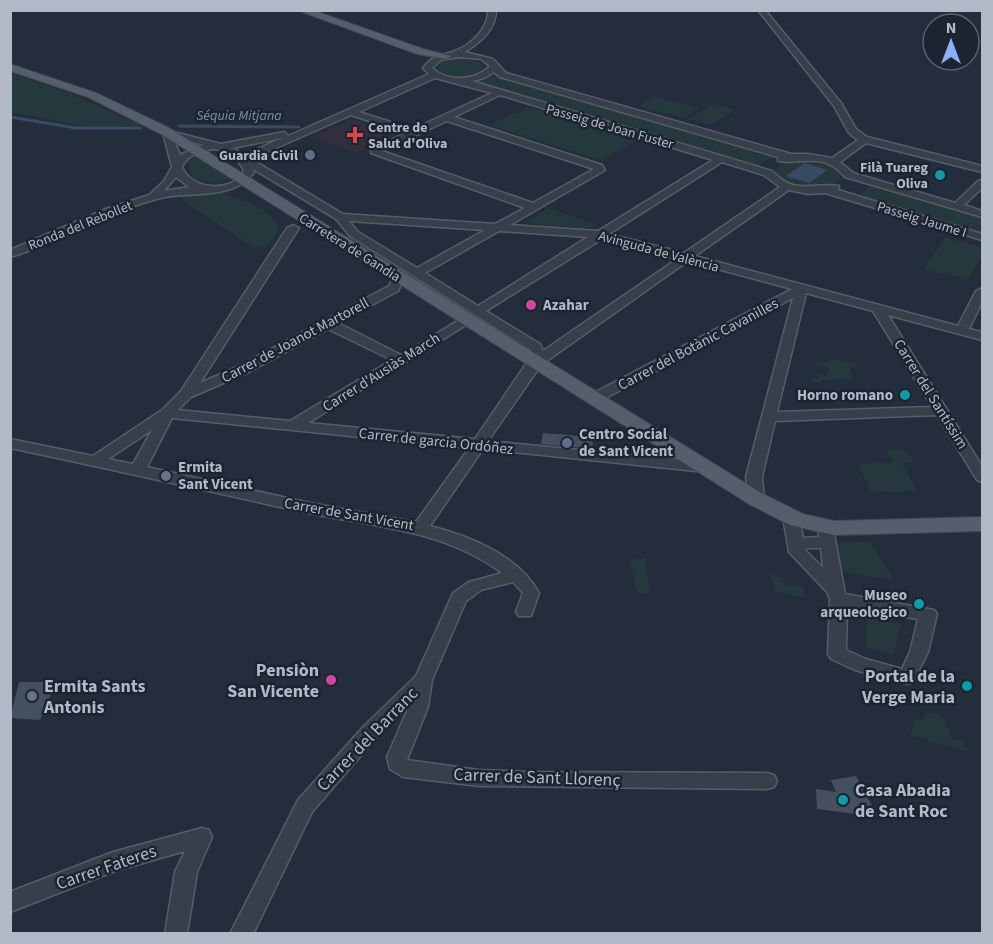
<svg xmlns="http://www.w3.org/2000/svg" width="993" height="944" viewBox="0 0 993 944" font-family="'Source Sans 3',sans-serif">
<rect width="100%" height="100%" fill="#232d3b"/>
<polygon fill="#312f3c" points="354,119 394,132 398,134 355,153 312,137"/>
<g fill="#25393c">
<path d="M 458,58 L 480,62 L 484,68 C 473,79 447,79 435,68 L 442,61 Z"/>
<polygon points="14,74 70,93 143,126 88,127 11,112 11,76"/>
<polygon points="495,75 770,155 772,158 757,165 473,81"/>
<polygon points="655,97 700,108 684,118 639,106"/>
<polygon points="713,104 735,110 711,125 688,119"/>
<polygon points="528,107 639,139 600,160 489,125"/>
<polygon points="194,155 232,179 211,183 194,179 187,163"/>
<path d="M 789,161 C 807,161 824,160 839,172 L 840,179 C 827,193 782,191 774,171 L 781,163 Z"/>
<polygon points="870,186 982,218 982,233 858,196"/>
<path d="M 217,192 C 231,195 277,210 278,227 C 278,233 273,239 269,244 L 253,247 L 174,194 Z"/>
<polygon points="549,208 599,226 584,228 525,223"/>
<polygon points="945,238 982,247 982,256 968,280 924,269"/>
<polygon points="831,359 856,364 857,367 849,368 853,378 822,380 821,383 811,381 811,378 818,379 819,375 827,376 829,367 814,365 815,361 830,363"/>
<polygon points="886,450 906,450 914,462 902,463 917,491 871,492 859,464 893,463"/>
<polygon points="870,541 894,580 841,572 838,543"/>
<polygon points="645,558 650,593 637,593 630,560"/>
<polygon points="769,572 781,578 784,585 804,586 804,598 776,592"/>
<polygon points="866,618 901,624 894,654 866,648"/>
<polygon points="928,711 943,717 952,739 962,740 966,751 910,735 916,719 922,721"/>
</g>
<polygon fill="#394a64" points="805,163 827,170 809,183 786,176"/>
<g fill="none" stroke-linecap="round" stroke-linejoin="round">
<g stroke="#394a64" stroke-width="3">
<polyline points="10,117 76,128 140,128"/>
<polyline points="179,126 299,127"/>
</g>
</g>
<g fill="#445060">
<polygon points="543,433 592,437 593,449 541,444"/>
<polygon points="19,682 56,682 40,720 10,718"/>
<polygon points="856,776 878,817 817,809 816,789 836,792 831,780"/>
</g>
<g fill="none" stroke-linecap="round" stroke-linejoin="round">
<defs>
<g id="minor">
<path d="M 488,10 L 496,10 C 496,30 480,42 465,52 L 493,59 L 506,73 L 791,154 L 808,154 L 832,158 L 858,140 L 849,133 L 834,106 L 758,10 L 765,10 L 841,103 L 856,129 L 867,137 L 982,166 L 982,172 L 866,143 L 840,162 L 853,173 L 955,203 L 978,181 L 982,180 L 982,188 L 964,205 L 982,211 L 982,217 L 845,177 C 823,151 805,165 778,161 L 778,157 L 500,77 L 494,72 L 484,78 L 472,81 L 772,171 C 796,196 811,182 839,186 L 838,190 L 982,234 L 982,240 L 825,193 L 808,194 L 789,190 L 695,256 L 958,326 L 976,291 L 982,288 L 982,302 L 969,329 L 982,332 L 982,340 L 888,315 L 982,466 L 982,482 L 977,480 L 937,415 L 775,421 L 762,477 L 764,499 L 761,503 L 751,503 L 746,477 L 793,298 L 600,401 L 590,401 L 588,398 L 590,395 L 792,289 L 688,261 L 541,365 L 488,441 L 705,462 L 712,467 L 705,472 L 483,449 L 430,526 C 470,536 519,556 539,593 L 531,616 L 519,616 L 516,612 L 523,593 L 513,582 L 481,590 L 466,601 L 432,680 L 428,707 L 407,760 L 479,770 L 529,772 L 767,773 L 774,775 L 777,781 L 774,787 L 767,789 L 479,786 L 403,777 L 390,769 L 387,757 L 410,704 L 377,737 L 312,812 L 253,934 L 230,934 L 298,800 L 363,727 L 416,676 L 453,593 L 469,582 L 502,573 C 444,530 376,527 308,513 C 207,491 111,469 10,448 L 10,439 L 93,456 L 162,410 L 181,391 L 287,228 L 293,225 L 299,228 L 200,383 L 239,366 L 389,286 L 394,275 L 398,274 L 404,278 L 398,291 L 338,323 L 401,355 L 464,317 L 472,317 L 474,320 L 308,423 L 475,439 L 532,355 L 530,349 L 350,236 L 336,219 L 253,169 L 254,172 C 237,199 193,192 165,197 C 110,209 64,242 10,257 L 10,250 L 106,209 L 149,195 L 164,181 L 172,167 L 162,129 L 221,144 L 284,132 L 288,136 L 429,74 L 423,68 C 431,57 439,56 452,52 C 469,47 489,29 488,10 ZM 458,57 L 481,59 L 490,66 C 476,81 447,82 432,68 L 441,60 ZM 435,78 L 492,93 L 413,129 L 359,112 ZM 500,95 L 713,160 L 598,231 L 510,225 L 605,170 L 602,165 L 454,117 ZM 351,115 L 405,133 L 371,149 L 371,153 L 525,208 L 495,224 L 343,214 L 251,159 ZM 447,121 L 594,169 L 533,203 L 382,151 ZM 172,136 L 203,145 L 180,155 ZM 282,138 L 244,155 L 233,148 ZM 213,149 C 228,151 239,157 244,172 C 231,193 191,190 182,167 C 188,154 200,151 213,149 ZM 722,162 L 764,175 L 780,187 L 684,253 L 609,234 ZM 176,177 L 189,187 L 164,191 ZM 349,221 L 485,230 L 417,268 L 358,232 ZM 499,231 L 588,237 L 478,306 L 425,273 ZM 602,239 L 677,259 L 543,351 L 540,344 L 486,311 ZM 806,293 L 873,311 L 932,407 L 777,412 ZM 328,329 L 392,360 L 290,421 L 178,410 L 191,397 L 249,372 ZM 172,418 L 469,448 L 416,522 L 310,503 L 147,467 ZM 152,430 L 133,464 L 108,459 Z"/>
<path d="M 791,512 L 799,517 L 803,538 L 819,537 L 818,527 L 820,523 L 832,523 L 845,594 L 934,610 L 937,614 L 928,652 L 913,682 L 907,684 L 855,670 L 831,659 L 828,654 L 830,599 L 827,592 L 789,552 L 783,517 ZM 807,548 L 821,548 L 823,568 L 805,550 ZM 847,607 L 918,619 L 910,652 L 902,669 L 866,659 L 846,650 Z"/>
<polygon points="202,828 209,830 212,837 197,872 187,934 165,934 175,872 185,851 115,871 10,912 10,892 113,852"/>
</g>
<g id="major">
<polygon points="297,10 312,10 423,49 451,56 446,59 417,54"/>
<polygon points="10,64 96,93 169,128 763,494 803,514 834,521 982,517 982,531 834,535 790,525 749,504 161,134 88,97 10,71"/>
</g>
</defs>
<use href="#minor" stroke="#555d69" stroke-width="3"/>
<use href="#major" stroke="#404854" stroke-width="2"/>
<use href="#minor" fill="#373f4b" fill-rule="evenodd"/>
<use href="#major" fill="#555e6b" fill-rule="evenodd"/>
</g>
<path fill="#e0444e" stroke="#1c2430" stroke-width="2" d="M352 126h6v6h6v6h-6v6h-6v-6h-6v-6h6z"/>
<g fill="#5c6f8a" stroke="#1c2430" stroke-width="2">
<circle cx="310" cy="155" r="6"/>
<circle cx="567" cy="443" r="6"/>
</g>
<g fill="#0f9aa8" stroke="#1c2430" stroke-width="2">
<circle cx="940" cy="175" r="6"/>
<circle cx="905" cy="395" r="6"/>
<circle cx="919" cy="604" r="6"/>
<circle cx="967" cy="686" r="6"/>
<circle cx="843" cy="800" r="6"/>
</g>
<g fill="#d1479c" stroke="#1c2430" stroke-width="2">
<circle cx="531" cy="305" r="6"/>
<circle cx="331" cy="680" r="6"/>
</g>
<g fill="#6b7280" stroke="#1c2430" stroke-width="2">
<circle cx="166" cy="476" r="6"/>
<circle cx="32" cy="696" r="6"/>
</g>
<g text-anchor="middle" stroke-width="5" stroke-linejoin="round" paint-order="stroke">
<g font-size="14" font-style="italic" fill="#7b8fae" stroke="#1c2430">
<text x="239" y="120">Séquia Mitjana</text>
</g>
<g font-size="14" fill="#b2bac7" stroke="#1c2430">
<text transform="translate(610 126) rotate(16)" y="5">Passeig de Joan Fuster</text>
<text transform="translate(922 219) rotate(17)" y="5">Passeig Jaume I</text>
<text transform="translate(80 225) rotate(-22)" y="5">Ronda del Rebollet</text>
<text transform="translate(350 247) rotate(32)" y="5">Carretera de Gandia</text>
<text transform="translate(659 251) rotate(15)" y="5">Avinguda de València</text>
</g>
<g font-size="14" font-weight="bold" fill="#b2bac7" stroke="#1c2430" text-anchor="end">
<text x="368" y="132" text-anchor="start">Centre de<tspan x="368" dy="16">Salut d'Oliva</tspan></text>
<text x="298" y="160">Guardia Civil</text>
<text x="928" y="172">Filà Tuareg<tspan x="928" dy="16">Oliva</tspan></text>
</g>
<g font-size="15" font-weight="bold" fill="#b2bac7" stroke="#1c2430" text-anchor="start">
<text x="543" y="310">Azahar</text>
<text x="893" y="400" text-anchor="end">Horno romano</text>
<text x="579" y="439">Centro Social<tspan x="579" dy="17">de Sant Vicent</tspan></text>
<text x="178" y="472">Ermita<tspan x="178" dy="17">Sant Vicent</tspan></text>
<text x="907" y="600" text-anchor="end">Museo<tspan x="907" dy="17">arqueologico</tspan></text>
</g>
<g font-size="15" fill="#b2bac7" stroke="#1c2430">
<text transform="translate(295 340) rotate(-28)" y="5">Carrer de Joanot Martorell</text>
<text transform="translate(698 344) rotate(-28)" y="5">Carrer del Botànic Cavanilles</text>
<text transform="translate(381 372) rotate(-32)" y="5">Carrer d'Ausiàs March</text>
<text transform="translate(931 394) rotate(58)" y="5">Carrer del Santíssim</text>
<text transform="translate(436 441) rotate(6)" y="5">Carrer de garcia Ordóñez</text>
<text transform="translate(349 514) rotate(10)" y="5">Carrer de Sant Vicent</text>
</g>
<g font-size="18" font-weight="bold" fill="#b2bac7" stroke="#1c2430" text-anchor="end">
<text x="319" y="676">Pensiòn<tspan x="319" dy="21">San Vicente</tspan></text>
<text x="955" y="682">Portal de la<tspan x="955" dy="21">Verge Maria</tspan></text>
<text x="44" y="692" text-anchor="start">Ermita Sants<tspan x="44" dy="21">Antonis</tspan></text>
<text x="855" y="796" text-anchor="start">Casa Abadia<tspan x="855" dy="21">de Sant Roc</tspan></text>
</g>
<g font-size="18" fill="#b2bac7" stroke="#1c2430">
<text transform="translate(367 739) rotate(-46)" y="6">Carrer del Barranc</text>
<text transform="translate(537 777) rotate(2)" y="6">Carrer de Sant Llorenç</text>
<text transform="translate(106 867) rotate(-19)" y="6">Carrer Fateres</text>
</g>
</g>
<rect width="993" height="944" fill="none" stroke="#b2bac7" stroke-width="24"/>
<g transform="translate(951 42)"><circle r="28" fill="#1c2430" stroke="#58606c" stroke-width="1.5"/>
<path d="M0-4.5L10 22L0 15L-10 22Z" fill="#89b0f5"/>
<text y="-9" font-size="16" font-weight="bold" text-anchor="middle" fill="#b2bac7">N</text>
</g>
</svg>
